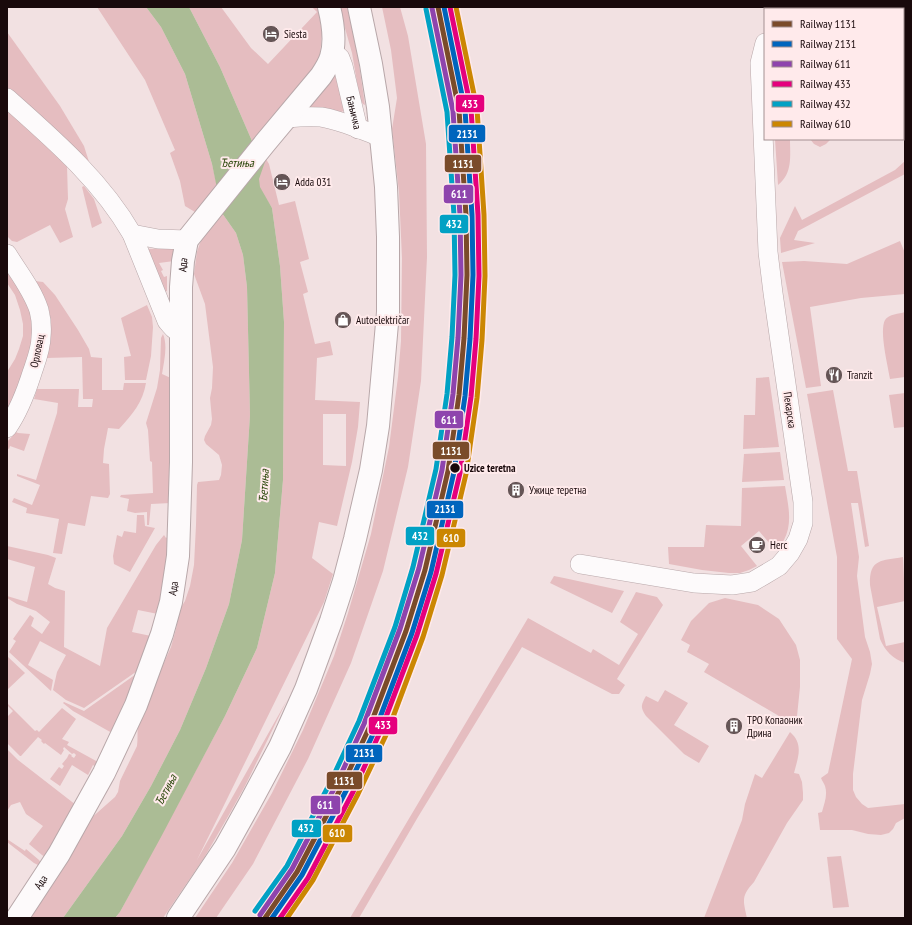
<svg xmlns="http://www.w3.org/2000/svg" width="912" height="925" viewBox="0 0 912 925" font-family="'PT Sans Narrow',sans-serif">
<rect width="100%" height="100%" fill="#f2e1e2"/>
<g fill="#e5bdc0" fill-rule="evenodd">
<polygon points="97,7 146,7 161,27 185,74 212,164 217,186 195,212 185,206 180,181 170,153 175,150 145,80"/>
<polygon points="189,7 221,7 251,48 268,64 317,12 312,7 318,7 322,33 320,57 312,71 273,116 252,141 220,67"/>
<polygon points="339,7 347,7 356,44 365,105 363,104 360,100 352,53"/>
<polygon points="382,7 400,7 408,36 426,144 427,257 421,381 408,467 383,571 351,663 308,759 253,864 216,918 195,918 232,863 272,793 303,730 334,656 348,613 371,534 389,447 398,377 401,341 402,258 399,192 392,129 397,98 391,50"/>
<polygon points="7,32 60,106 84,146 90,165 7,90"/>
<polygon points="335,74 344,111 341,112 331,109 310,107 310,106 326,88 333,76"/>
<polygon points="7,106 67,166 68,199 65,209 73,237 60,243 50,225 17,242 12,241 7,236"/>
<path d="M 775,139 L 790,139 C 790,156 793,173 778,185 Z"/>
<polygon points="810,139 829,139 830,140 826,144 820,147 814,144"/>
<path d="M 266,159 L 269,164 L 279,205 L 295,201 L 309,259 L 300,262 L 308,292 L 303,294 L 315,344 L 330,341 L 333,355 L 317,358 L 315,400 L 360,402 L 358,427 L 352,462 L 337,526 L 319,522 L 312,558 L 333,574 L 324,602 L 197,860 L 287,700 L 245,786 L 230,813 L 204,858 L 163,918 L 115,918 L 120,912 L 225,716 L 257,648 L 275,573 L 283,480 L 284,322 L 280,266 L 272,208 C 268,201 263,195 260,188 C 256,179 262,168 266,159 ZM 323,414 L 346,414 L 346,466 L 323,465 Z"/>
<polygon points="905,161 905,174 798,231 794,240 815,243 781,253 780,238 795,206 802,220 895,170"/>
<polygon points="84,186 94,199 102,223 92,228 82,187"/>
<path d="M 222,213 L 236,233 L 243,255 L 247,287 L 250,415 L 242,540 L 229,604 L 206,668 L 180,730 L 151,786 L 122,836 L 63,918 L 29,918 L 89,820 L 115,797 L 118,792 L 120,781 L 137,746 C 138,739 137,732 138,725 L 155,680 L 163,665 L 171,647 L 176,629 L 180,609 L 185,601 L 190,586 L 194,565 L 196,525 L 197,485 L 198,482 L 219,480 L 221,475 L 222,465 L 219,455 L 206,444 L 204,440 L 205,436 L 211,425 L 212,419 L 211,409 L 210,398 L 212,388 L 213,367 L 205,304 L 194,274 L 197,252 L 200,243 L 206,233 Z"/>
<polygon points="900,241 905,253 905,294 861,298 810,307 821,386 806,388 782,262 804,261 847,264"/>
<polygon points="176,248 174,261 159,263 163,270 161,271 164,277 167,276 167,291 165,292 148,249"/>
<polygon points="7,268 27,300 34,325 31,352 7,414 7,372 15,359 19,349 23,336 23,324 20,310 15,295 7,283"/>
<path d="M 35,281 L 43,282 L 55,295 L 78,330 L 89,349 L 91,357 L 102,358 L 102,390 L 123,390 L 124,383 L 146,383 C 143,402 132,415 119,429 L 108,428 L 104,449 L 103,463 L 109,464 L 110,494 L 108,498 L 91,496 L 85,526 L 68,523 L 62,554 L 53,553 L 59,519 L 26,513 L 27,508 L 12,502 L 14,498 L 32,505 L 40,485 L 17,476 L 17,474 L 36,480 L 57,413 L 58,403 L 34,399 L 37,389 L 79,389 L 78,407 L 92,407 L 93,399 L 83,399 L 82,357 L 47,358 C 53,324 54,310 35,281 Z"/>
<polygon points="147,305 152,317 153,327 151,356 146,380 125,380 124,357 131,356 121,318"/>
<path d="M 905,312 L 905,377 L 890,379 C 888,366 879,331 885,320 C 889,314 899,314 905,312 Z"/>
<path d="M 163,334 C 168,346 164,361 162,374 L 173,379 L 171,503 L 151,504 L 149,525 L 147,525 L 147,512 L 135,513 L 127,511 L 129,499 L 120,497 L 121,495 L 153,493 L 152,462 L 150,461 L 148,430 L 146,423 L 157,388 L 160,370 L 161,338 Z"/>
<polygon points="769,377 779,447 743,449 744,415 755,415 756,378"/>
<path d="M 833,390 L 848,471 L 857,471 L 869,546 L 865,547 L 858,503 L 851,503 L 859,557 L 857,576 L 865,637 L 870,652 L 872,664 L 870,674 L 862,700 L 853,774 L 853,790 L 856,797 L 862,804 L 868,808 L 905,804 L 905,818 L 896,823 L 893,829 L 889,833 L 881,835 L 868,834 L 852,830 L 820,830 L 818,813 L 822,812 C 824,804 828,795 825,786 C 824,783 822,781 821,778 L 828,773 L 852,659 L 837,639 L 837,557 L 807,394 Z"/>
<polygon points="905,393 905,427 894,428 889,395"/>
<polygon points="16,432 18,433 30,434 24,451 10,446 9,449 7,448 7,442"/>
<polygon points="780,452 784,480 742,482 744,454"/>
<path d="M 785,486 C 788,504 793,523 784,540 C 782,544 778,547 776,551 L 759,531 L 741,546 L 757,566 L 749,570 L 740,573 L 729,573 L 702,570 L 669,564 L 668,547 L 704,547 L 706,525 L 741,526 L 742,488 Z"/>
<polygon points="137,515 144,515 145,526 155,528 130,572 114,564 113,556 117,535 122,537 124,531 136,533"/>
<polygon points="164,535 166,538 170,535 158,614 138,610 132,632 151,636 140,669 84,708 66,700 53,690 57,672 66,655 40,641 28,665 53,680 51,691 9,652 16,641 13,639 30,615 34,618 31,626 42,634 50,622 36,611 17,604 7,598 7,596 27,602 35,567 7,559 7,546 48,555 56,558 48,584 55,588 65,591 64,647 100,666 107,628 156,545"/>
<path d="M 903,557 L 905,601 L 877,607 L 886,646 L 905,642 L 905,663 C 893,659 885,651 880,639 L 870,585 C 869,558 882,561 903,557 Z"/>
<polygon points="554,576 564,578 624,591 612,613 550,583"/>
<polygon points="636,592 657,597 663,605 617,679 625,685 619,694 612,694 522,647 418,817 359,918 350,918 528,618 591,653 593,649 619,665 638,634 620,622"/>
<polygon points="725,598 758,605 779,619 796,645 800,660 800,687 796,726 704,672 709,664 687,652 690,645 681,640 691,621 709,603"/>
<polygon points="7,656 25,673 7,690"/>
<polygon points="139,672 112,733 73,711 63,703 64,702 84,711"/>
<path d="M 665,690 L 688,703 L 674,725 L 709,746 L 699,763 L 684,754 L 646,716 C 640,707 641,705 646,696 L 658,702 Z"/>
<polygon points="7,703 35,731 37,730 39,732 62,708 76,719 62,739 69,742 67,745 98,762 96,767 93,765 88,775 72,765 60,786 50,779 59,767 62,769 64,766 62,764 67,758 69,754 72,755 71,756 74,758 76,755 74,753 72,754 64,747 63,749 64,750 61,755 45,743 44,744 41,741 42,740 38,737 21,756 20,756 7,743 7,717 13,711 7,705"/>
<path d="M 790,732 C 804,744 798,757 794,773 L 799,774 L 802,782 L 803,793 L 803,800 L 787,823 L 754,882 C 741,896 743,900 747,918 L 704,918 L 742,820 L 745,804 L 755,774 L 762,778 Z"/>
<polygon points="7,749 18,760 76,805 45,857 42,855 29,844 43,826 26,814 20,802 11,805 7,811"/>
<polygon points="7,839 25,851 26,849 39,860 41,863 38,865 34,863 7,842"/>
<polygon points="841,856 849,907 833,908 827,857"/>
</g>
<polygon fill="#abbc95" points="146,7 189,7 220,67 252,141 266,159 259,179 260,187 272,208 280,266 284,322 283,480 275,573 257,648 225,716 161,837 120,912 115,918 63,918 122,836 151,786 180,730 206,668 229,604 242,540 250,415 247,287 243,255 236,233 222,213 212,164 185,74 161,27"/>
<g fill="none" stroke-linecap="round" stroke-linejoin="round">
<defs>
<g id="minor">
<polyline points="787,9 790,7"/>
<path id="s1" d="M 332,51 L 340,58 L 343,66 L 358,129"/>
<path d="M 7,98 C 53,139 101,180 132,234 L 167,321 C 172,327 175,331 182,334"/>
<path d="M 286,118 C 297,117 309,116 321,117 C 341,120 362,130 381,137"/>
<polyline points="132,234 158,239 187,240"/>
<path d="M 7,254 C 18,272 32,289 39,310 C 41,318 42,328 41,337 C 41,349 36,361 32,373 C 26,392 19,411 7,428"/>
<polyline points="580,564 694,583 732,585 752,582 764,575 779,566 790,553 798,539 803,523 803,502 773,293 768,252 760,63 765,43"/>
</g>
<g id="tertiary">
<path id="s2" d="M 17,918 L 59,854 L 104,773 L 136,705 L 162,634 L 171,602 L 178,556 L 181,462 L 181,287 L 183,261 L 187,240 L 265,143 L 321,76 C 325,70 329,64 331,57 C 336,41 333,23 329,7"/>
</g>
<polyline id="primary" points="178,918 225,848 250,803 280,747 306,689 331,621 344,581 355,539 371,470 378,426 388,312 388,237 386,187 378,107 371,64 359,7"/>
</defs>
<use href="#minor" stroke="#b8a7a9" stroke-width="20"/>
<use href="#tertiary" stroke="#b8a7a9" stroke-width="24"/>
<use href="#primary" stroke="#b8a7a9" stroke-width="24"/>
<use href="#minor" stroke="#fdfafb" stroke-width="19"/>
<use href="#tertiary" stroke="#fdfafb" stroke-width="22"/>
<use href="#primary" stroke="#fdfafb" stroke-width="22"/>
<defs>
<polyline id="rail-1" points="265,918 297,872 342,786 370,726 406,631 425,570 448,471 459,395 464,338 467,275 466,215 459,110 438,7"/>
<polyline id="rail-2" points="272,918 302,875 347,789 376,728 412,633 431,572 454,472 465,396 470,339 473,275 472,215 465,110 444,7"/>
<polyline id="rail-3" points="260,915 292,869 337,783 364,724 400,629 419,568 442,470 453,394 458,338 461,275 460,215 453,111 432,8"/>
<polyline id="rail-4" points="280,918 308,878 353,792 381,730 417,635 436,574 460,473 471,397 476,339 479,276 478,215 471,109 450,7"/>
<polyline id="rail-5" points="255,911 287,866 331,781 359,721 395,627 413,567 436,469 447,394 452,337 455,275 454,215 447,112 426,9"/>
<polyline id="rail-6" points="287,918 313,880 358,794 387,733 423,637 442,575 466,474 477,398 482,340 485,276 484,215 477,109 456,7"/>
</defs>
<use href="#rail-1" stroke="#ffeaeb" stroke-width="8"/>
<use href="#rail-2" stroke="#ffeaeb" stroke-width="8"/>
<use href="#rail-3" stroke="#ffeaeb" stroke-width="8"/>
<use href="#rail-4" stroke="#ffeaeb" stroke-width="8"/>
<use href="#rail-5" stroke="#ffeaeb" stroke-width="8"/>
<use href="#rail-6" stroke="#ffeaeb" stroke-width="8"/>
<use href="#rail-1" stroke="#7a4b2a" stroke-width="5"/>
<use href="#rail-2" stroke="#0065bd" stroke-width="5"/>
<use href="#rail-3" stroke="#8e44ad" stroke-width="5"/>
<use href="#rail-4" stroke="#e5007d" stroke-width="5"/>
<use href="#rail-5" stroke="#01a1c4" stroke-width="5"/>
<use href="#rail-6" stroke="#cb8702" stroke-width="5"/>
</g>
<defs>
<symbol id="hotel-disc" viewBox="-11 -11 22 22"><circle r="9.5" fill="#655556" stroke="#ffeaeb"/><path d="M-6-4.5h1.5V1H6V5H4.5V3h-9V5H-6ZM-4 0a1.8 1.8 0 1 1 3.6 0ZM.5 0V-2.5h3Q6-2.5 6 0Z" fill="#fff"/></symbol>
<symbol id="shop-disc" viewBox="-11 -11 22 22"><circle r="9.5" fill="#655556" stroke="#ffeaeb"/><path d="M-5-2.5h2.3a2.7 3.5 0 0 1 5.4 0H5L5.5 6h-11ZM-1.5-2.5h3a1.5 2.3 0 0 0-3 0Z" fill="#fff"/></symbol>
<symbol id="restaurant-disc" viewBox="-11 -11 22 22"><circle r="9.5" fill="#655556" stroke="#ffeaeb"/><path d="M-5-6h1v4h1v-4h1v4h1v-4h1v5L-1.5 .5V6h-2V.5L-5-1ZM5-6V6H3V1.5H1.5Q1.5-4 5-6Z" fill="#fff"/></symbol>
<symbol id="building-disc" viewBox="-11 -11 22 22"><circle r="9.5" fill="#655556" stroke="#ffeaeb"/><path d="M-4-6H4V6H1V3H-1V6H-4ZM-2.5-4.3h1.7v1.8h-1.7ZM.8-4.3h1.7v1.8H.8ZM-2.5-1h1.7V.8h-1.7ZM.8-1h1.7V.8H.8Z" fill="#fff"/></symbol>
<symbol id="cafe-disc" viewBox="-11 -11 22 22"><circle r="9.5" fill="#655556" stroke="#ffeaeb"/><path d="M-5.5-4.5H6V0H3Q3 3.5 0 3.5H-2.5Q-5.5 3.5-5.5 0ZM3-3.2v2h1.7v-2ZM-6 4.5H4V6H-6Z" fill="#fff"/></symbol>
</defs>
<g fill-rule="evenodd">
<use href="#hotel-disc" x="261" y="24" width="20" height="20"/>
<use href="#hotel-disc" x="272" y="172" width="20" height="20"/>
<use href="#shop-disc" x="333" y="310" width="20" height="20"/>
<use href="#restaurant-disc" x="824" y="365" width="20" height="20"/>
<use href="#building-disc" x="506" y="480" width="20" height="20"/>
<use href="#cafe-disc" x="747" y="535" width="20" height="20"/>
<use href="#building-disc" x="724" y="716" width="20" height="20"/>
</g>
<circle fill="#19090b" stroke="#ffeaeb" stroke-width="1.5" cx="455" cy="468" r="5.5"/>
<g text-anchor="middle" stroke-width="4" stroke-linejoin="round" paint-order="stroke">
<g font-size="11" fill="#19090b" stroke="#ffeaeb" text-anchor="start">
<text x="284" y="38">Siesta</text>
<text x="295" y="186">Adda 031</text>
<text x="356" y="324">Autoelektričar</text>
<text x="847" y="379">Tranzit</text>
<text x="529" y="494">Ужице теретна</text>
<text x="770" y="549">Herc</text>
<text x="747" y="724">ТРО Копаоник<tspan x="747" dy="13">Дрина</tspan></text>
</g>
<g font-size="11" fill="#19090b" stroke="#ffeaeb">
<text dy="4" stroke="none"><textPath href="#s1" startOffset="67">Бањичка</textPath></text>
<text dy="4" stroke="none"><textPath href="#s2" startOffset="691">Ада</textPath></text>
<text transform="translate(37 351) rotate(-78)" y="4">Орловац</text>
<text transform="translate(790 410) rotate(82)" y="4">Пекарска</text>
<text dy="4" stroke="none"><textPath href="#s2" startOffset="367">Ада</textPath></text>
<text dy="4" stroke="none"><textPath href="#s2" startOffset="43">Ада</textPath></text>
</g>
<g font-size="11" font-weight="bold" fill="#19090b" stroke="#ffeaeb" text-anchor="start">
<text x="464" y="472">Uzice teretna</text>
</g>
<g font-size="12" font-style="italic" fill="#294609" stroke="#ffeaeb">
<text x="237" y="167">Ђетиња</text>
<text transform="translate(264 486) rotate(-87)" y="4">Ђетиња</text>
<text transform="translate(166 790) rotate(-62)" y="4">Ђетиња</text>
</g>
</g>
<g stroke="#ffeaeb" stroke-width="1.5">
<rect x="455" y="94" width="30" height="19" rx="4" fill="#e5007d"/>
<rect x="448" y="124" width="38" height="19" rx="4" fill="#0065bd"/>
<rect x="444" y="154" width="38" height="19" rx="4" fill="#7a4b2a"/>
<rect x="443" y="184" width="31" height="20" rx="4" fill="#8e44ad"/>
<rect x="439" y="214" width="30" height="20" rx="4" fill="#01a1c4"/>
<rect x="434" y="410" width="30" height="19" rx="4" fill="#8e44ad"/>
<rect x="432" y="441" width="38" height="19" rx="4" fill="#7a4b2a"/>
<rect x="426" y="500" width="38" height="19" rx="4" fill="#0065bd"/>
<rect x="405" y="526" width="30" height="20" rx="4" fill="#01a1c4"/>
<rect x="436" y="528" width="30" height="20" rx="4" fill="#cb8702"/>
<rect x="368" y="716" width="30" height="19" rx="4" fill="#e5007d"/>
<rect x="345" y="744" width="38" height="19" rx="4" fill="#0065bd"/>
<rect x="326" y="771" width="37" height="19" rx="4" fill="#7a4b2a"/>
<rect x="310" y="795" width="31" height="20" rx="4" fill="#8e44ad"/>
<rect x="291" y="819" width="31" height="19" rx="4" fill="#01a1c4"/>
<rect x="322" y="824" width="31" height="19" rx="4" fill="#cb8702"/>
</g>
<g font-size="11" text-anchor="middle" font-weight="bold" fill="#fff">
<text x="470" y="108">433</text>
<text x="467" y="138">2131</text>
<text x="463" y="168">1131</text>
<text x="459" y="198">611</text>
<text x="454" y="228">432</text>
<text x="449" y="424">611</text>
<text x="451" y="455">1131</text>
<text x="445" y="513">2131</text>
<text x="420" y="540">432</text>
<text x="451" y="542">610</text>
<text x="383" y="729">433</text>
<text x="364" y="757">2131</text>
<text x="344" y="785">1131</text>
<text x="325" y="809">611</text>
<text x="306" y="832">432</text>
<text x="337" y="837">610</text>
</g>
<rect width="912" height="925" fill="none" stroke="#19090b" stroke-width="16"/>
<rect x="764" y="8" width="140" height="132" fill="#ffeaeb" stroke="#a39091"/>
<rect x="772" y="21" width="20" height="6" fill="#7a4b2a" stroke="#a39091"/>
<text x="800" y="28" font-size="12" fill="#19090b">Railway 1131</text>
<rect x="772" y="41" width="20" height="6" fill="#0065bd" stroke="#a39091"/>
<text x="800" y="48" font-size="12" fill="#19090b">Railway 2131</text>
<rect x="772" y="61" width="20" height="6" fill="#8e44ad" stroke="#a39091"/>
<text x="800" y="68" font-size="12" fill="#19090b">Railway 611</text>
<rect x="772" y="81" width="20" height="6" fill="#e5007d" stroke="#a39091"/>
<text x="800" y="88" font-size="12" fill="#19090b">Railway 433</text>
<rect x="772" y="101" width="20" height="6" fill="#01a1c4" stroke="#a39091"/>
<text x="800" y="108" font-size="12" fill="#19090b">Railway 432</text>
<rect x="772" y="121" width="20" height="6" fill="#cb8702" stroke="#a39091"/>
<text x="800" y="128" font-size="12" fill="#19090b">Railway 610</text>
</svg>
